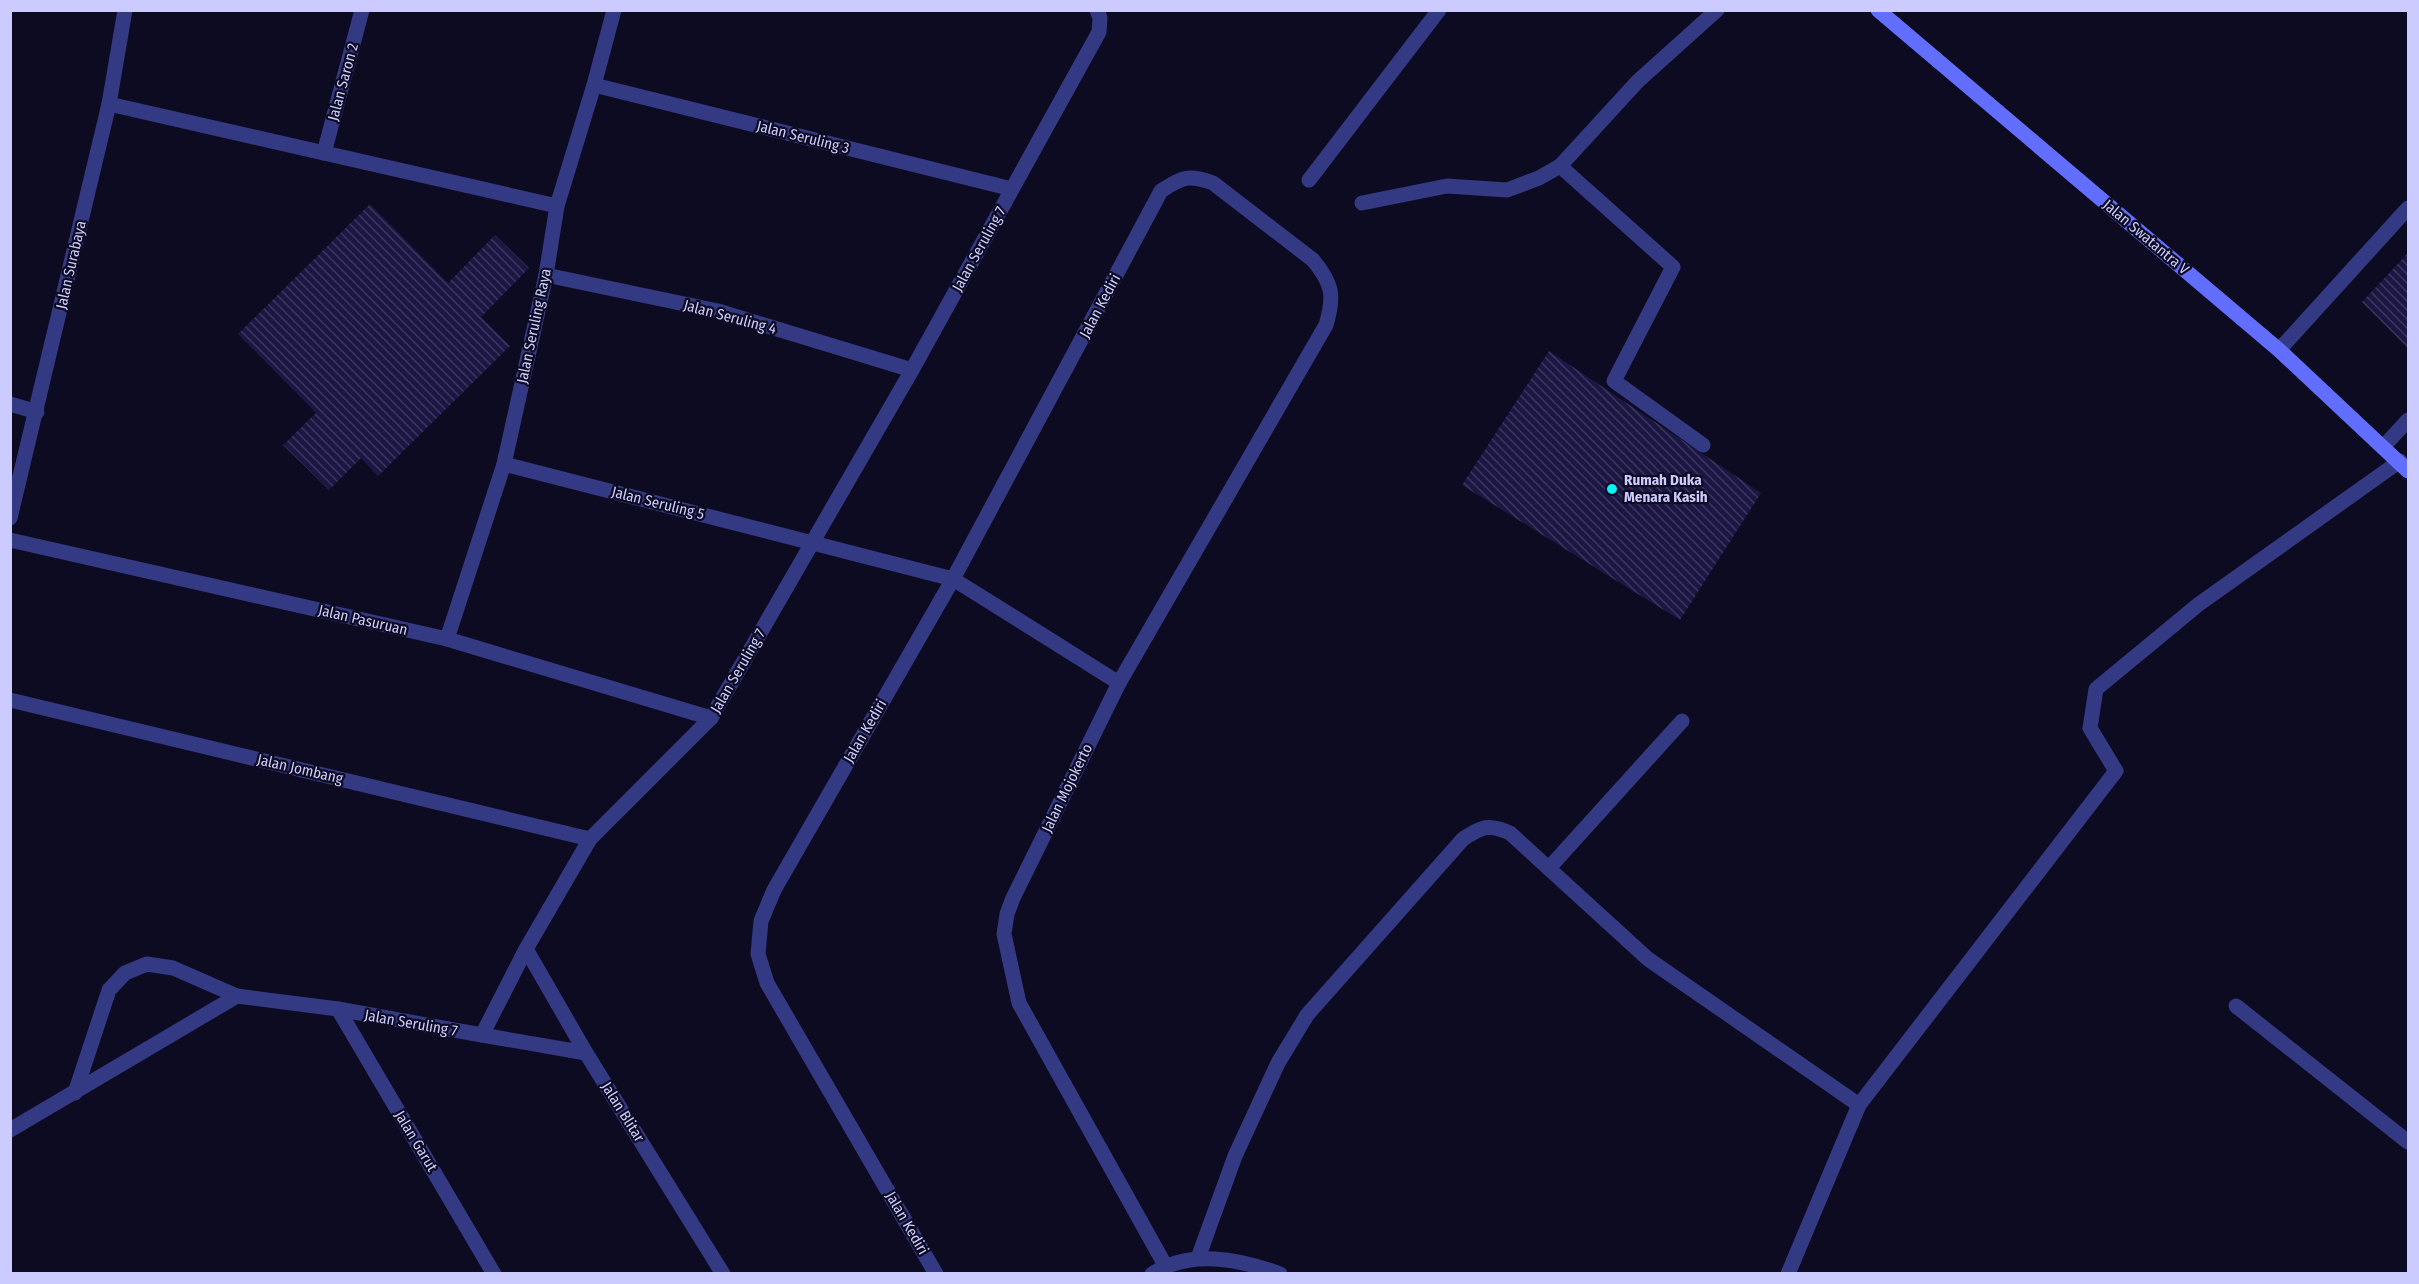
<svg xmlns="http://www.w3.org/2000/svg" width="2419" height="1284" viewBox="0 0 2419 1284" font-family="'Fira Sans Condensed',sans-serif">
<defs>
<pattern id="building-back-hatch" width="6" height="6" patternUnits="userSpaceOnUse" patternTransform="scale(1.5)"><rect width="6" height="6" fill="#1b1643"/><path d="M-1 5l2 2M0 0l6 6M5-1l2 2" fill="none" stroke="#3b375f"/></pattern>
</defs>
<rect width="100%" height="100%" fill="#0d0b21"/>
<g fill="url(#building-back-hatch)">
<polygon points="370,204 448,283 495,235 529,268 481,317 510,346 378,476 361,458 329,490 283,445 316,413 238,334"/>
<polygon points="2408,253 2408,348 2362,302"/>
<polygon points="1549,351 1761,493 1680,620 1462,485"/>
</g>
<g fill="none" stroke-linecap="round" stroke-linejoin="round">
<g stroke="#333983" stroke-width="15">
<polyline points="1560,166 1673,267 1614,381 1703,445"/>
<polyline points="1362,203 1447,186 1507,190 1539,178 1560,166 1638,81 1717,10"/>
<polyline points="2279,350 2408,208"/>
<polyline points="2384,446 2408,420"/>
</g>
<g stroke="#333983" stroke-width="15">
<polyline points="594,85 1012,189"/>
<polyline points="109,104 557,206"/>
<polyline points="324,153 362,10"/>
<polyline points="1309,180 1439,10"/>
<polyline points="546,275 718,311 912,370"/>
<polyline points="10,404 37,412"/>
<polyline points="504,464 953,579 1119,683"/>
<polyline points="10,518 109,104 125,10"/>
<polyline points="10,540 447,639 711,718"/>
<polyline points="447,639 504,464 546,275 557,206 594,85 614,10"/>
<polyline points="10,700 590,839"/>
<polyline points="1549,868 1682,721"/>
<polyline points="526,949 586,1053 723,1274"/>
<polyline points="2236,1006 2408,1142"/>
<polyline points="338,1009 494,1274"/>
<polyline points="482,1035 586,1053"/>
<polyline points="75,1093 109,990 125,973 147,964 173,968 237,996 338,1009 482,1035 526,949 590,839 711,718 912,370 1099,32 1100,18 1097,10"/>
<polyline points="10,1130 237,996"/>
<path d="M 1198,1258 L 1235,1156 L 1278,1063 L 1307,1015 L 1463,839 C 1482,827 1488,823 1510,833 L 1648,959 L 1859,1105"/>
<path d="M 936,1274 L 767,983 L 758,954 L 761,921 L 774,890 L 953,579 L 1161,191 C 1182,177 1188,174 1213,183 L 1313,260 C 1332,283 1335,295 1326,325 L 1119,683 L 1013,898 L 1007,914 L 1004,934 L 1019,1003 L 1165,1265"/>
<path d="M 1152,1274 C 1191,1249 1239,1259 1280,1274"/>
<polyline points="1788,1274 1859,1105 2116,771 2090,728 2096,689 2199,604 2400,461"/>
</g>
<polyline stroke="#626eff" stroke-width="15" points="1878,10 2279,350 2408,471"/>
</g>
<circle fill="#00f6f6" stroke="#0d0b21" stroke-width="2" cx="1612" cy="489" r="6"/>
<g text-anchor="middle" stroke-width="4.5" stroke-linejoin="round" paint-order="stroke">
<g font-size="15" fill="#cccbff" stroke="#0d0b21">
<text transform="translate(343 82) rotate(-75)" y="5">Jalan Saron 2</text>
<text transform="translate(803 137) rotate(14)" y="5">Jalan Seruling 3</text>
<text transform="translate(2146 237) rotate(40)" y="5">Jalan Swatantra V</text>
<text transform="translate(979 249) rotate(-61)" y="5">Jalan Seruling 7</text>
<text transform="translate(71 265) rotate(-77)" y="5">Jalan Surabaya</text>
<text transform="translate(1100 306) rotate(-62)" y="5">Jalan Kediri</text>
<text transform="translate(730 317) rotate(15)" y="5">Jalan Seruling 4</text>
<text transform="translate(534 326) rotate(-78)" y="5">Jalan Seruling Raya</text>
<text transform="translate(658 503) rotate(14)" y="5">Jalan Seruling 5</text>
<text transform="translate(363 620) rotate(13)" y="5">Jalan Pasuruan</text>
<text transform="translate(738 671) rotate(-60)" y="5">Jalan Seruling 7</text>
<text transform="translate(865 731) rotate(-60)" y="5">Jalan Kediri</text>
<text transform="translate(300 769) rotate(13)" y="5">Jalan Jombang</text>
<text transform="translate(1067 788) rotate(-64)" y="5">Jalan Mojokerto</text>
<text transform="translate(411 1023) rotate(10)" y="5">Jalan Seruling 7</text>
<text transform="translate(623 1112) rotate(58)" y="5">Jalan Blitar</text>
<text transform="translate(416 1141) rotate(59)" y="5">Jalan Garut</text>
<text transform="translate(907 1223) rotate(60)" y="5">Jalan Kediri</text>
</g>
<g font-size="15" font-weight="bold" fill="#cccbff" stroke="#0d0b21" text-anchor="start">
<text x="1624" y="485">Rumah Duka<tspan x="1624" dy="17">Menara Kasih</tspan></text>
</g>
</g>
<rect width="2419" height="1284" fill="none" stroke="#cccbff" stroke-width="24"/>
</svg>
